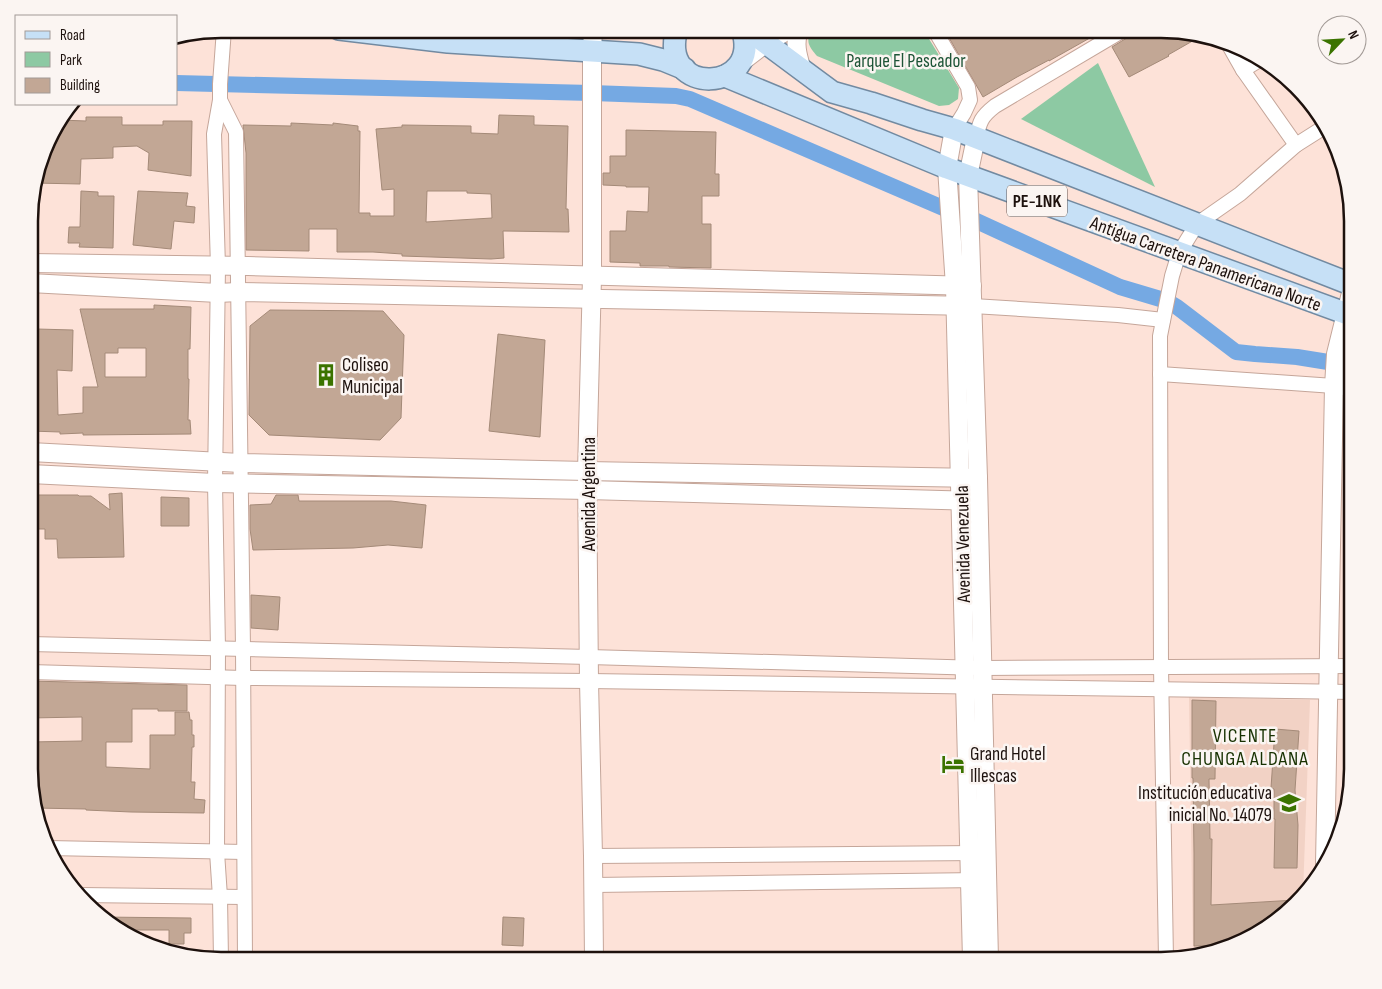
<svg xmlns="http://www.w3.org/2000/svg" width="1382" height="989" viewBox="0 0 1382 989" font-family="'Sofia Sans Condensed',sans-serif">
<rect width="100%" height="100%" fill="#fde2d8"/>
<polygon fill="#f2d2c5" points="1189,697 1310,700 1303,894 1247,940 1193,953"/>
<g fill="#8dc9a3">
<path d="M 812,29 L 923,29 L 959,88 L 958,99 L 949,105 L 939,106 L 817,56 C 809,46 805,42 812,29 Z"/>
<polygon points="1098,63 1155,187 1021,119"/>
</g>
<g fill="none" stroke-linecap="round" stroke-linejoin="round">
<polyline stroke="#75a9e3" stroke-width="16" points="176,83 592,93 676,96 690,99 950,211 970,218 1120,287 1167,301 1177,307 1236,352 1255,354 1297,357 1353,366"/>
</g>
<g fill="#c2a795" stroke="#a48a78" fill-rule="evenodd">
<polygon points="944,29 1003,29 1006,35 1017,29 1108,29 1104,31 1104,30 1049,61 1049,60 1017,77 983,97"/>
<polygon points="1134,29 1174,29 1203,35 1168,55 1169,56 1129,77 1112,47 1130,36 1133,33"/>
<path d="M 499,115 L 534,116 L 534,125 L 568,126 L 566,209 L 568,209 L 569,232 L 503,231 L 504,258 L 491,259 L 402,256 L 402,254 L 373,252 L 337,252 L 337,229 L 309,229 L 309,251 L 246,250 L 246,153 L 243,125 L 291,126 L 291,123 L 333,125 L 333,123 L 358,126 L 358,131 L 360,131 L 359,213 L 370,213 L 370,216 L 394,216 L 394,189 L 382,190 L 376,129 L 402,127 L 402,125 L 471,126 L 471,133 L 498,134 ZM 427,191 L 467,191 L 467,193 L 491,194 L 492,218 L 426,222 Z"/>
<polygon points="86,117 122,117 122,125 163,125 163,121 192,121 191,176 148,170 149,153 137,146 113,147 113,158 81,159 80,184 34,183 49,135 60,120 86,121"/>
<polygon points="626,130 716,132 715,174 719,174 719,196 702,196 702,224 711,224 711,268 669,267 669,266 640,266 640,263 610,262 610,231 626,231 627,211 648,212 649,187 626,187 626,186 603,185 603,173 610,173 610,156 626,156"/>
<polygon points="81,191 98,192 98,196 114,196 113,248 79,247 80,243 68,243 69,227 80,227"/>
<polygon points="138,191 188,193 186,206 195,207 194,223 174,221 171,249 133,245"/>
<path d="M 154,305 L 191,307 L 190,349 L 188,349 L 188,379 L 189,379 L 188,420 L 190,420 L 191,434 L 83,435 L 83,433 L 60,434 L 60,432 L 30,431 L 30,369 L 36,369 L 37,329 L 73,330 L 72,371 L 57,370 L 58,415 L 83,413 L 83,387 L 98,387 L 80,309 L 154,309 ZM 118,348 L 146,348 L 146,377 L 105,377 L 105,353 L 118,353 Z"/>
<polygon points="270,310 383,311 404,335 401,418 380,440 269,435 249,415 250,326"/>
<polygon points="498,334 545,340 540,437 489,431"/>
<polygon points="122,493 124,557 58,558 57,539 45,539 45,529 30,529 30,504 33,504 32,495 78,495 79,496 91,496 110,510 109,494"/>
<polygon points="276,495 298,495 299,501 391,501 426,505 422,548 388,545 353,548 253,550 250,529 250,505 271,504"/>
<polygon points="161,497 189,498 189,526 161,526"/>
<polygon points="251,595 280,597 278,630 251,628"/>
<polygon points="30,681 187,685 187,711 158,711 158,709 132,709 132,742 106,742 106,767 150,769 150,735 175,735 175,712 189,712 190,720 192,720 192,735 194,735 194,747 192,747 191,782 195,782 194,799 205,800 204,813 131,812 86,810 86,809 35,808 30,793 30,742 82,741 82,717 30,718"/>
<polygon points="1192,700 1216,701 1215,779 1209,779 1210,839 1212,839 1211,905 1296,900 1247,940 1226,945 1194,946 1194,853 1193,778 1192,778"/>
<polygon points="1275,729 1299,731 1295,790 1298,825 1297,868 1274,868 1275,819 1274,819 1274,789 1271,788"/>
<polygon points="101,917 191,918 191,933 184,933 184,944 169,944 169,930 136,930 136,938 103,920"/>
<polygon points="503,917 524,918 523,946 502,945"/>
</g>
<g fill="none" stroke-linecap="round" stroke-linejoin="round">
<defs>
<g id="minor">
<polyline points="934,29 968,87 970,100 964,113 954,129"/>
<polyline points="1226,40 1243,70 1296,145"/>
<polyline points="1243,70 1261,59"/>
<polyline points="220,100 236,132 243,649 245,960"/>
<path d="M 976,138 C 980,121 981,117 995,106 L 1125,29"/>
<polyline points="973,306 1118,315 1163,320"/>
<polyline points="1160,374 1334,386 1353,390"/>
<polyline points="30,644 589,657 982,668 1353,666"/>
<polyline points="30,672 243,678 589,681 1353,692"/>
<polyline points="49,848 244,852"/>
<polyline points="593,856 978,853"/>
<polyline points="594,885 980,880"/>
<polyline points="81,895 244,897"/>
<polyline points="1166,959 1161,667 1160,336 1172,276 1179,253 1197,224 1240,194 1296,145 1326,126"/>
<polyline points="221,960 220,897 217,852 218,649 215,483 218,267 214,134 220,100 220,84 224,29"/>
</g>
<g id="tertiary">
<polyline points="593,29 592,52 592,277 587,471 589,681 593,856 594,960"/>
<path d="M 800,29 C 793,42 798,57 802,70"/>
<polyline points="740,63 766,43 790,29"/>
<polyline points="954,129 947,168 955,286 972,960"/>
<polyline points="976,138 968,176 978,478 989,960"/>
<polyline points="30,263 248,266 972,286"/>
<polyline points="30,283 218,293 238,292 973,306"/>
<polyline points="30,452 241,463 587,471 978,478"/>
<polyline points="30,474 215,483 588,490 977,501"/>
<polyline points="1325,864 1334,386 1336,354 1353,285"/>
</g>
<g id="primary">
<polyline points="339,29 448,42 639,54 663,60 685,69"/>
<path d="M 677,29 C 657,98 764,93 742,29"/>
<polyline points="747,29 832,92 871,103 922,120 954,129 1353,285"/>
<polyline points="725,76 947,168 1353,316"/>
</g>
</defs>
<use href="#minor" stroke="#c5a69a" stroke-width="16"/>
<use href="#tertiary" stroke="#c5a69a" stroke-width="20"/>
<use href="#primary" stroke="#728aa1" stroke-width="24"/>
<use href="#minor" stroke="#fff" stroke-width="14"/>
<use href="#tertiary" stroke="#fff" stroke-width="18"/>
<use href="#primary" stroke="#c6e0f6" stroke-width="21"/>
</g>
<defs>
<symbol id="building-bare" viewBox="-9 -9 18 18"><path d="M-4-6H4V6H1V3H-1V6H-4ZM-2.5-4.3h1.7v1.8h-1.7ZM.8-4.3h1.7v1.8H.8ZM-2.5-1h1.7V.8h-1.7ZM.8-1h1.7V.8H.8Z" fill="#3b7300" stroke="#fbf5f2" stroke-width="2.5" paint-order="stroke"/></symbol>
<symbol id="hotel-bare" viewBox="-9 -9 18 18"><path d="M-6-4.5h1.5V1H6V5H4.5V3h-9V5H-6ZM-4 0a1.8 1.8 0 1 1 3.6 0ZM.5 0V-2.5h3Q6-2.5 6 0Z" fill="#3b7300" stroke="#fbf5f2" stroke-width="2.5" paint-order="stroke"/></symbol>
<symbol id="school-bare" viewBox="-9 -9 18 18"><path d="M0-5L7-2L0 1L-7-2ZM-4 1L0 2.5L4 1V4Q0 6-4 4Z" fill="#3b7300" stroke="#fbf5f2" stroke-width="2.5" paint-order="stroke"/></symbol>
</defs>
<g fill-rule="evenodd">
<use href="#building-bare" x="310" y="359" width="32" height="32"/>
<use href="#hotel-bare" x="937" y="748" width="32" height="32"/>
<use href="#school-bare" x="1273" y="787" width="32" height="32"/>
</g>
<g text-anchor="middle" stroke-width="5" stroke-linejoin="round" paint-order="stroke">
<rect fill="#fbf5f2" stroke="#605552" stroke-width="1" x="1007" y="185.5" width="60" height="31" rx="4"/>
<g font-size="18" font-weight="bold" fill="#1d110d">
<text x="1037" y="207">PE-1NK</text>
</g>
<g font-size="19" fill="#1d5537" stroke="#fbf5f2">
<text x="906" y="67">Parque El Pescador</text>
</g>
<g font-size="19" fill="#1d110d" stroke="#fbf5f2">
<text transform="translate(1206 263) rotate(20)" y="7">Antigua Carretera Panamericana Norte</text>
<text transform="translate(588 494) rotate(-90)" y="7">Avenida Argentina</text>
<text transform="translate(962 544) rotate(-91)" y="7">Avenida Venezuela</text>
</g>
<g font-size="19" fill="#1d110d" stroke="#fbf5f2" text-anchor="start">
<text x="342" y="371">Coliseo<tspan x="342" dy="22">Municipal</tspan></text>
<text x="970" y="760">Grand Hotel<tspan x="970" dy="22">Illescas</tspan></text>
<text x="1272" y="799" text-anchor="end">Institución educativa<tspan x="1272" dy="22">inicial No. 14079</tspan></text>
</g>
<g font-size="20" letter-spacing="1" fill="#183202" stroke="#fbf5f2">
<text x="1245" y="742">VICENTE<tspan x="1245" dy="23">CHUNGA ALDANA</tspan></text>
</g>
</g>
<path d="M0 0H1382V989H0ZM221 38H1161A183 183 0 0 1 1344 221V769A183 183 0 0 1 1161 952H221A183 183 0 0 1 38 769V221A183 183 0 0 1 221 38Z" fill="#fbf5f2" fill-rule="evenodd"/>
<path fill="none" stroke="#1d110d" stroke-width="2.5" d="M221 38H1161A183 183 0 0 1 1344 221V769A183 183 0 0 1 1161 952H221A183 183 0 0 1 38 769V221A183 183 0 0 1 221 38Z"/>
<rect x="15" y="15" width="162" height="90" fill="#fbf5f2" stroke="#a29a96"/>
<rect x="25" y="31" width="25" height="8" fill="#c6e0f6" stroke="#a29a96"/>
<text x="60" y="40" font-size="15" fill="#1d110d">Road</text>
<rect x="25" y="52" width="25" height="15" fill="#8dc9a3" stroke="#a29a96"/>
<text x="60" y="65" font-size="15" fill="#1d110d">Park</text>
<rect x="25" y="78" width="25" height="15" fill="#c2a795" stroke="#a29a96"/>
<text x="60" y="90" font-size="15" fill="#1d110d">Building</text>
<g transform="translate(1342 40) rotate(65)"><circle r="24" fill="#fbf5f2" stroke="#a29a96"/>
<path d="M0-4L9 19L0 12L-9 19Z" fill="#3b7300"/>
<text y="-8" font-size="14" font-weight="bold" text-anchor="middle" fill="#1d110d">N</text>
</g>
</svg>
